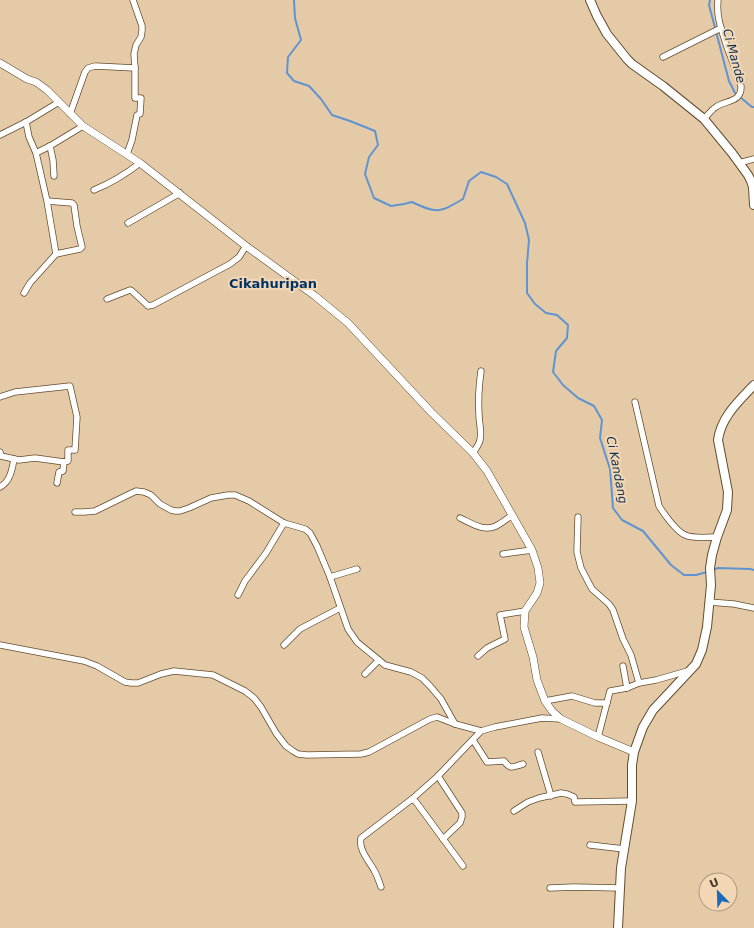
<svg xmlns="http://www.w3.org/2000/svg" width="754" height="928" viewBox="0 0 754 928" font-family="'DejaVu Sans',sans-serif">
<rect width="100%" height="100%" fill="#e5caa7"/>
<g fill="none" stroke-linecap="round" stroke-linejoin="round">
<g stroke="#6094d0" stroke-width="2">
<path d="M 294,0 L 295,18 L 301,40 L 288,57 L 287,73 L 294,81 L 309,86 L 321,99 L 332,115 L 350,121 L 375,131 L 378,145 L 369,157 L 365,174 L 374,198 L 391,206 L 404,204 L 412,202 C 437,214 439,213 463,199 L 469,181 L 481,172 L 496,177 L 507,184 L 525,223 L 529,240 L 527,263 L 527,293 L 535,304 L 546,313 L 557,315 L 568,325 L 567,338 L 556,351 L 553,372 L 563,385 L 578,398 L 594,406 L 602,420 L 600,438 L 610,469 L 613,508 L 622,520 L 643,531 L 671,565 L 684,575 L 696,575 L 707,572"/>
<polyline points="710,0 709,5 729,81 735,93 752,107 754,107"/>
<polyline points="713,570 718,568 750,569 754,570"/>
</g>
<defs>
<g id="minor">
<polyline points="663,57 721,28"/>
<polyline points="70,114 85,72 88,68 95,66 135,68"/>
<path d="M 704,119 C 708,115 711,110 716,107 C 725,100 742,103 741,86 C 737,73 732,60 727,47 C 722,31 716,17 718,0"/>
<polyline points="26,122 29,137 36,153"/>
<polyline points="0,135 26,122 59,102"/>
<polyline points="50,146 53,160 54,176"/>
<polyline points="127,154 132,140 137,115 140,114 141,98 135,98 135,68 134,54 136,45 141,37 142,31 142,26 133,0"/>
<polyline points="739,163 754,159"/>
<path d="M 94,190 C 111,183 126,174 140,163"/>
<polyline points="47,201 72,203 74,205 77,226 82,247 80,249 56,254 47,201 36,153 50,146 83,126"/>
<polyline points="128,223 180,193"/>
<polyline points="24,293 30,283 56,254"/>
<polyline points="107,299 130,290 132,291 146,304 148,306 153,305 230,264 239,257 246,246"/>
<polyline points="0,397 15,392 70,386 77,417 75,450 68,450 68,461 64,462 63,471 59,472 57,483"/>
<path d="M 635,402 L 659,506 C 664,514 676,531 685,535 C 694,539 707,537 717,537"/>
<polyline points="0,452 1,456 19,460 35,458 64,462"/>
<path d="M 473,453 C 476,448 479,445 480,440 C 482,431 479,423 479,415 C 478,400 479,385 481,371"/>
<path d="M 0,487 C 10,482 12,470 14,459"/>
<polyline points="75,512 84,512 95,511 136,491 144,492 151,495 160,504 171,510 175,511 180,511 189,508 211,498 228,495 235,495 249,501 284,523 305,529 310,533 317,546 330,577 348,629 357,642 385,665 411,672 422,678 430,686 441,699 455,724"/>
<polyline points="578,517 577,552 581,568 592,589 609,604 613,610 623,639 631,655 639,683 656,680 691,670"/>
<path d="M 460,518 C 471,523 484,532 496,526 C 502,523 507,519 512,515"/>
<polyline points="503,554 532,550"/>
<polyline points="330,577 357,569"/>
<polyline points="238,595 245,581 266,553 284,523"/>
<polyline points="709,602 734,604 754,608"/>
<polyline points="0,645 84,661 97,666 125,682 131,683 138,683 161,674 174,671 213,675 245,691 254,698 261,707 276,733 286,746 293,751 298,754 307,755 361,754 369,752 430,719 437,717 455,724 481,731 495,727 542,718 561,719"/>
<polyline points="284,645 300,629 340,608"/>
<polyline points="478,656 487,648 505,639 500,615 525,611"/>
<polyline points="623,666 627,688"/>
<polyline points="365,674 379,660"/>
<polyline points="545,701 572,696 595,703 607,703"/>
<polyline points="598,737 610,691 627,688 639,683"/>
<path d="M 473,740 L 487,762 L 504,761 C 511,770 512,767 523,764"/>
<polyline points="538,752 551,796"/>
<polyline points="438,776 462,813 462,817 460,823 443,839"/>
<polyline points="412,799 416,802 463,866"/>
<polyline points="514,811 528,802 539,798 561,793 567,794 574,797 575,802 632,801"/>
<polyline points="590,845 624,849"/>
<path d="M 381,887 C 379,881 377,875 374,870 C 369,861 358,849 361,838 L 412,799 L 438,776 L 481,731"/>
<polyline points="550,888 574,887 620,888"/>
</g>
<polyline id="tertiary" points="0,63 27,79 36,82 47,90 83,126 140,163 246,246 315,296 348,323 431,412 473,453 487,471 532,550 538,568 540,583 537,593 525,611 524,627 533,657 537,680 545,701 552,711 561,719 598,737 634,752"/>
<g id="secondary">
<polyline points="590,0 597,16 607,34 627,59 632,64 663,86 704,119 732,153 748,175 751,181 753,187 754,205"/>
<path d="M 618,928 L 621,868 L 632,801 L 632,765 L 634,752 L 643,727 L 653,710 L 696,664 L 702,650 L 707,627 L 711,585 L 710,568 L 712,555 L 717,537 L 727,510 L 728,492 L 718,440 C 721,417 739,401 754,385"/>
</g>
</defs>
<use href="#minor" stroke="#644c2e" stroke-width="7"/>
<use href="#tertiary" stroke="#644c2e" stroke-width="8"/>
<use href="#secondary" stroke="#644c2e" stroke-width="10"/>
<use href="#minor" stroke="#fff" stroke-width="5.5"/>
<use href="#tertiary" stroke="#fff" stroke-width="7"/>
<use href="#secondary" stroke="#fff" stroke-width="8"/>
</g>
<g text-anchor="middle" stroke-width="4" stroke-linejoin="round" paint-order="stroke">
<g font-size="12" font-style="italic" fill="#0a3057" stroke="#f3d7b4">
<text transform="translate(734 56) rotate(75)" y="4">Ci Mande</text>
<text transform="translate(617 470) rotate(79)" y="4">Ci Kandang</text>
</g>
<g font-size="13" font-weight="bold" fill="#003364" stroke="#f3d7b4">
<text x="273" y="288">Cikahuripan</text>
</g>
</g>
<g transform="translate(718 892) rotate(337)"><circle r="19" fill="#f3d7b4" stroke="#ad987e"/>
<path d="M0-3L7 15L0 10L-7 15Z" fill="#1c6ab9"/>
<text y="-6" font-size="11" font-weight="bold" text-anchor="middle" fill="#453a2c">U</text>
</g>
</svg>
